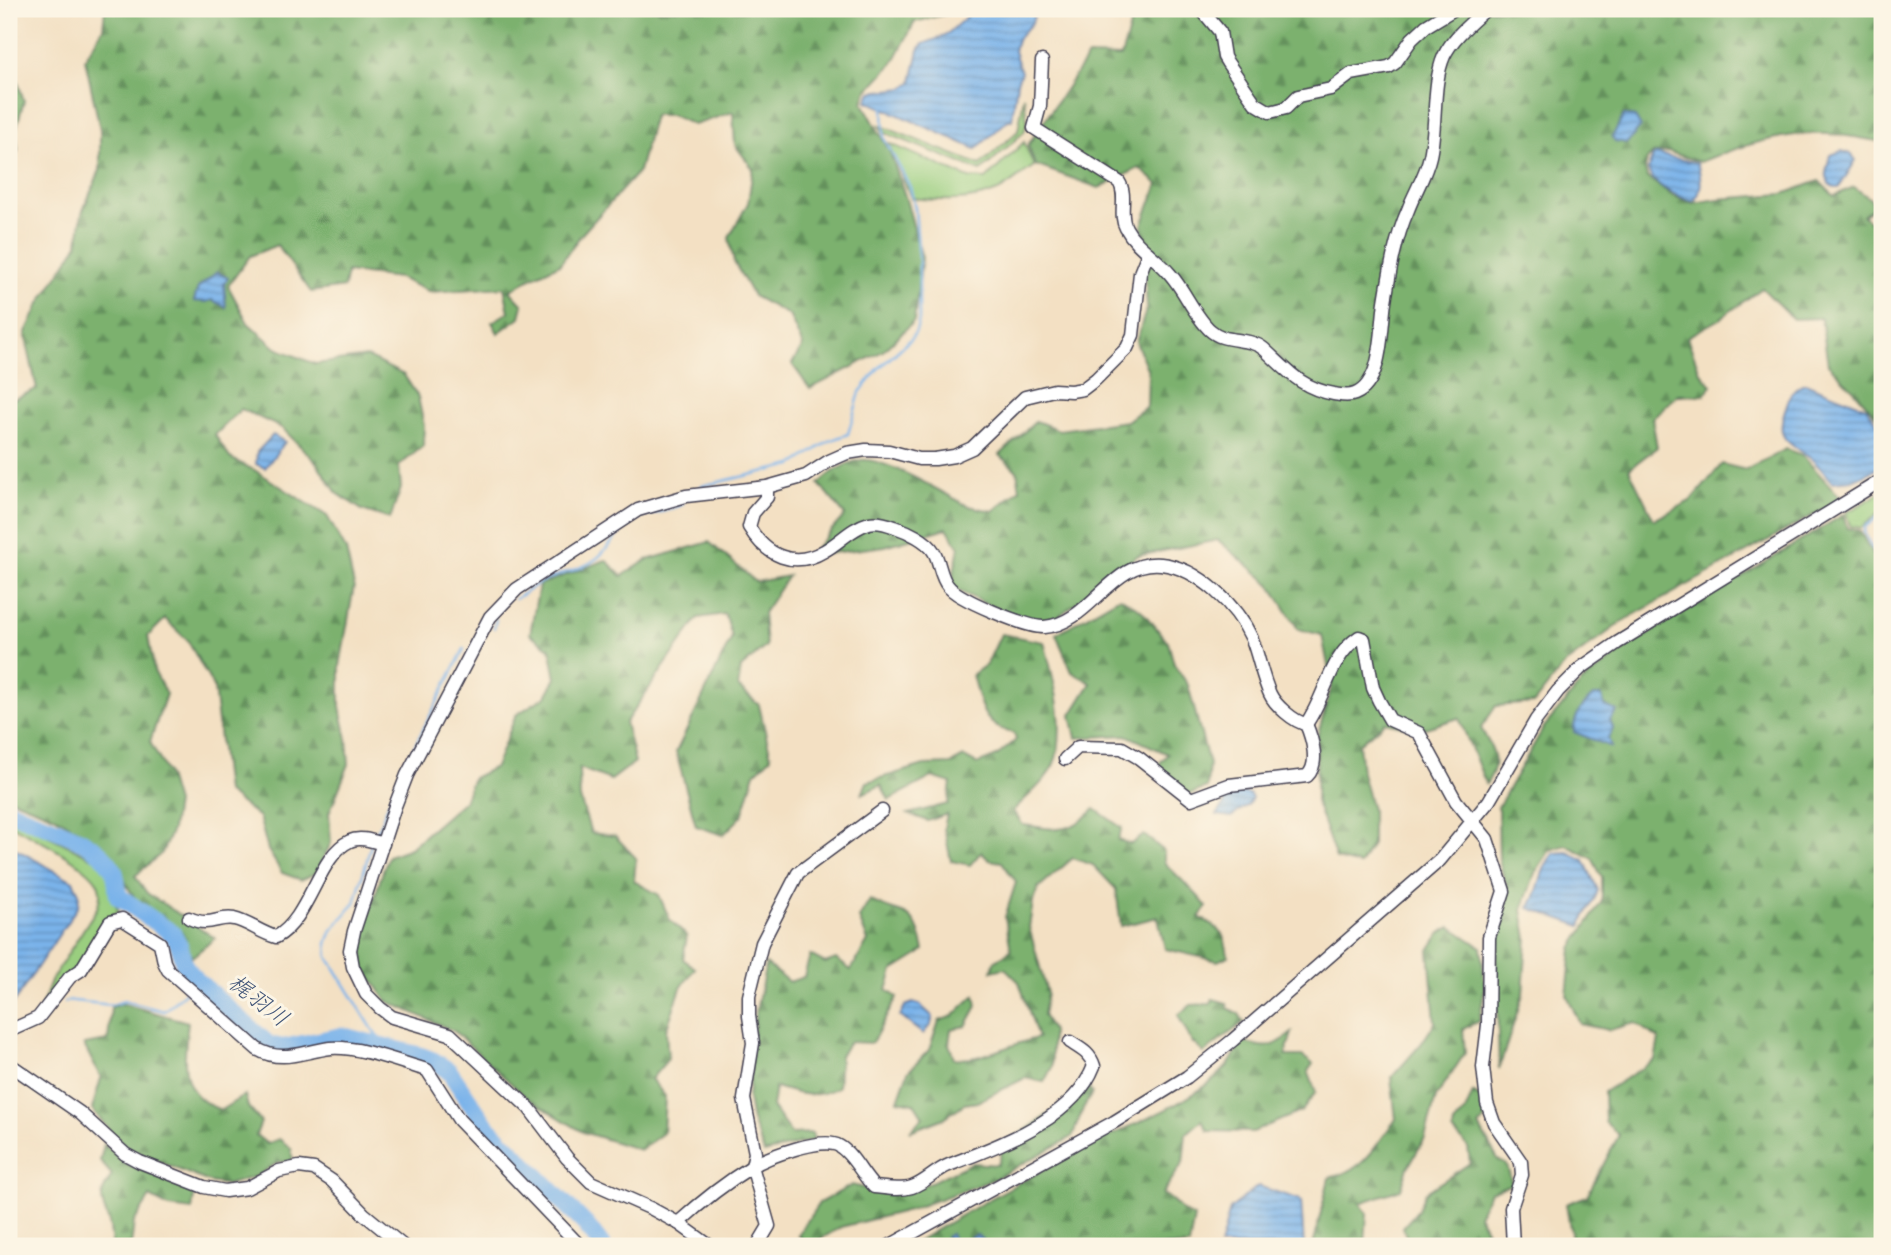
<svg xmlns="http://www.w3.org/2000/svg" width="1891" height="1255" viewBox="0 0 1891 1255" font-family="'Shantell Sans','Klee One',sans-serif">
<defs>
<pattern id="forest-firs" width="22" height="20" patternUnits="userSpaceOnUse" patternTransform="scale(1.75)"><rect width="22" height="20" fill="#7bb16e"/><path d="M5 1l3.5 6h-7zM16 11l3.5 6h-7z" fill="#64905c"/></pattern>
<pattern id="water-rules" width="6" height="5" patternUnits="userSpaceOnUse" patternTransform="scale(1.75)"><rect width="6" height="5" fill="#7ab3ea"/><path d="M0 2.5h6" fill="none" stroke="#6491bf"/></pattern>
</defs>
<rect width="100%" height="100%" fill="#fcf5e5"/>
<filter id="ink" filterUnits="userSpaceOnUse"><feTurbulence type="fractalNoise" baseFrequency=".0143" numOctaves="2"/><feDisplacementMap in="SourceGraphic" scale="14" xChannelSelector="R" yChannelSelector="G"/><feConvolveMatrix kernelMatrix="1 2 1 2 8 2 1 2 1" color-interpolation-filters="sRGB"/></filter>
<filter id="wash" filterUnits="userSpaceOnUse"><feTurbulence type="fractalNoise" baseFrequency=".00686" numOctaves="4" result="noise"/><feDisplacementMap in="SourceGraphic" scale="28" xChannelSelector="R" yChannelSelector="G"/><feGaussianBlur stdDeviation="1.57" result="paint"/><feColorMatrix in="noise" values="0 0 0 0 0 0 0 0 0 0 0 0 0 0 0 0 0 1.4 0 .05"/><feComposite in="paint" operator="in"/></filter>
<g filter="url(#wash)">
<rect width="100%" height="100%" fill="#f3e0c3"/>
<g fill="#9ace7f" stroke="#5e785d" stroke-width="2">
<polygon points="1024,96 1027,121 1024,132 981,171 883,132 879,125 980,165 1018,131"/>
<path d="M 1024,142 L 1034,166 C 1022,174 1010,185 998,191 C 970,203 941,201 911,198 L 888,143 L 969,178 L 986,179 Z"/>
<polygon points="1882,492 1882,510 1861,528 1850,526 1846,513"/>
<path d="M 9,816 L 101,862 C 114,879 108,894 119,911 L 107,918 L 80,964 L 38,1015 L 52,979 L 97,908 C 100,899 102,891 97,882 C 87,863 30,836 9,824 Z"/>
</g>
<g fill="url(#forest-firs)" stroke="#4e6a54" stroke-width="2">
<polygon points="105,9 958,9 958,11 915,22 893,63 866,92 863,103 890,152 906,199 922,258 914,321 883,351 810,389 792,364 803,346 789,315 753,296 734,262 729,238 748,203 753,169 735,145 733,112 694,125 671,115 654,115 639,171 581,235 560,264 529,279 510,291 523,305 520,317 498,333 492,322 509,312 504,287 430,292 399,278 347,272 344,287 311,292 277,245 250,256 228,286 248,323 276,348 315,364 367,357 404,375 418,397 424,426 423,446 399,466 401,488 390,519 362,510 337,493 316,462 282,428 241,409 215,435 230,458 256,471 327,516 346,550 354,586 340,666 340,707 347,739 349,764 329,813 331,843 316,873 301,880 282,873 268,850 259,817 226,792 214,688 188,641 165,619 148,636 154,671 166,694 150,742 167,773 176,803 172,830 162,853 135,876 147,893 215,938 192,957 177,933 136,900 107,854 88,836 54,816 9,798 9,401 37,389 25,334 39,305 78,244 82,213 100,170 100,129 85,59 103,28"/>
<path d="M 1135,9 L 1882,9 L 1882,142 C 1855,137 1823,131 1795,135 C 1763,139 1730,150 1700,162 L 1669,152 L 1654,153 L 1647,160 L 1645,169 L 1647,177 L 1673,196 L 1693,203 L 1718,199 L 1783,194 L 1819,181 L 1834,196 L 1854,187 L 1877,204 L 1863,216 L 1882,230 L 1882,423 L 1854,390 L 1828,364 L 1821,318 L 1793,319 L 1762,288 L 1721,318 L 1687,337 L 1700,372 L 1712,385 L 1704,395 L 1677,395 L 1652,418 L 1657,447 L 1629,469 L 1654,520 L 1692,500 L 1722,464 L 1746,470 L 1786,449 L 1802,455 L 1842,499 L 1623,621 L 1565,664 L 1534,703 L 1496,706 L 1481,728 C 1493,750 1502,762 1486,784 L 1459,718 L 1419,730 L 1385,722 L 1359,744 L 1362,773 L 1372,810 L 1372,844 L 1360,865 L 1336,859 L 1316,802 L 1317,737 L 1332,686 L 1322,635 L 1298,629 L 1270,584 L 1218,540 L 1137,556 L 1051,622 L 1009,615 L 951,587 L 959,547 L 947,528 L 885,546 L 809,556 L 845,515 L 819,484 C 830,473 845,463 861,460 C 883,457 945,494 966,505 C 974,508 984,509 993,511 L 1020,489 L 1017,471 L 1000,455 L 1036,421 L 1059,430 L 1127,421 L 1147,406 L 1148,371 L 1136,342 L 1147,307 L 1142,225 L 1158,184 L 1139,168 L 1099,188 L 1035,165 L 1028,145 L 1088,56 L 1121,57 Z"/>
<polygon points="9,54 24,101 15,132 18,150 9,166"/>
<polygon points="1843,515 1847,528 1860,531 1882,572 1882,1246 1573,1246 1566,1204 1587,1196 1619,1135 1605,1122 1604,1092 1655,1060 1659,1039 1635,1023 1609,1030 1580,1024 1567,995 1572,948 1602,901 1602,877 1592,858 1566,845 1550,850 1535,873 1522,910 1527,938 1523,994 1499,1069 1496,959 1508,891 1499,861 1498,807 1544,727 1582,682 1630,645"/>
<polygon points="709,542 756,582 788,576 763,613 766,646 741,668 738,687 759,705 771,757 755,773 742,816 723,835 696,826 676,752 732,637 725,614 698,618 625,723 635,762 611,780 579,768 580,798 591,833 615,836 636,858 634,881 659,895 670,920 687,936 683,959 695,968 681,988 666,1030 668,1059 651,1079 665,1096 663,1133 640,1150 583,1132 527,1098 454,1031 387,1001 364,968 362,935 388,856 410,848 464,801 473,778 495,767 516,715 546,696 556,678 550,648 530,634 539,585 606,560 622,576 647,560"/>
<polygon points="1120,597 1141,610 1168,642 1174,664 1188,685 1209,764 1207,788 1187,795 1156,767 1168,754 1126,735 1076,738 1071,715 1091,683 1072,672 1056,634"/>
<path d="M 1001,634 L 1044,642 C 1053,675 1069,733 1053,766 C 1044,784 1026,797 1013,811 L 1023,825 C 1058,829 1067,836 1095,809 L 1122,828 L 1118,840 L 1131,844 L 1144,835 L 1164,851 L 1164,862 C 1178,878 1195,890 1207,907 L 1199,917 C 1220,928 1225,932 1228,956 L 1218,961 L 1165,949 L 1158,917 L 1121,926 L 1116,889 L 1093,865 L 1073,858 L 1038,888 L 1033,902 L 1029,927 L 1047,993 L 1043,1015 L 1052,1031 L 1052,1067 L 1044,1082 L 1025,1078 L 977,1102 L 964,1104 L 944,1118 L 910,1131 L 923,1117 L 914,1103 L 898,1100 L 908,1072 L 929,1050 L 939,1021 L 953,1016 L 975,995 L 977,1006 L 966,1026 L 951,1029 L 949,1044 L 954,1058 C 978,1063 1013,1042 1038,1038 L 1019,982 L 1005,968 L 992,971 L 994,962 L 1011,950 L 1005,917 L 1016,882 L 1002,862 L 989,860 L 981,852 L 970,865 L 951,861 L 944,828 L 947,814 L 928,821 L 908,814 L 948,804 L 951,783 L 932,777 L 889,800 L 881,785 L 862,794 L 867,782 L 924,765 L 951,764 L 964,757 L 977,764 L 997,756 L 1016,740 L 1014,733 C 981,727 980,703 972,675 L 987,664 Z"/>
<path d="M 870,900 C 903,919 914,903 924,950 L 917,956 L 893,971 L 887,990 L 897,997 L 872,1043 L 849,1042 L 840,1056 L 838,1087 C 815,1100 798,1094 775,1087 L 772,1107 L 791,1134 L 812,1133 L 814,1140 L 764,1153 L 752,1121 L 748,1099 L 755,1016 L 766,964 L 789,982 L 804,977 L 810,955 L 825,963 L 836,959 L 851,970 L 868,941 L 859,918 Z"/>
<path d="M 1451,927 L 1481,947 L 1485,988 L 1479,1021 L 1463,1029 L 1465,1053 L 1436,1097 L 1425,1138 L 1408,1167 L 1401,1189 L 1360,1203 L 1367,1213 L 1365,1244 L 1368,1246 L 1313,1246 L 1329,1178 C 1369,1168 1372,1149 1396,1119 L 1391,1078 L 1421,1044 L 1435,1023 L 1429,950 L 1440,933 Z"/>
<polygon points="1213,999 1227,1003 1228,1008 1239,1014 1244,1022 1204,1053 1191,1041 1178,1015 1191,1005 1211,1004"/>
<path d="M 123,1004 L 188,1022 C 184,1061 177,1094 221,1110 L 245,1095 L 248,1107 L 261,1122 L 256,1135 L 267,1144 L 279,1139 L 291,1148 L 293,1161 L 278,1162 L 257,1176 L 227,1185 L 209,1182 L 131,1150 L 113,1135 L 92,1109 L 101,1078 L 84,1045 L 108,1041 L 111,1007 Z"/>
<path d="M 1292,1033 L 1285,1056 L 1302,1056 L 1313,1064 L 1308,1071 L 1316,1092 L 1302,1111 L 1253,1132 L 1208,1131 L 1202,1120 L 1186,1134 L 1183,1163 L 1162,1194 C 1177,1200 1179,1213 1194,1217 L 1189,1246 L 910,1246 C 967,1210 1027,1178 1086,1147 C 1128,1126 1199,1101 1228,1065 C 1234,1058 1237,1049 1241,1041 C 1267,1049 1271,1050 1292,1033 Z"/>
<polygon points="1088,1087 1092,1093 1083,1109 1072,1137 992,1180 909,1210 841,1227 809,1246 798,1235 819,1203 852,1185 879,1192 907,1193 972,1163 998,1165 1004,1145"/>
<polygon points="1473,1092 1483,1099 1485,1119 1479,1126 1498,1160 1507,1165 1512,1184 1490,1192 1478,1215 1495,1246 1409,1246 1403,1227 1418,1210 1425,1193 1470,1163 1468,1147 1453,1131 1454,1124 1465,1112"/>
<path d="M 104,1144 L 129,1165 L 195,1189 L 192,1210 L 169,1207 L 150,1197 L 134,1222 L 131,1246 L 112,1246 C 111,1239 111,1230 109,1223 C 101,1199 97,1198 112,1175 L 100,1161 Z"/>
</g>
<g fill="url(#water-rules)" stroke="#4e6a92" stroke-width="2">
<polygon points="975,9 1036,9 1032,23 1017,39 1014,51 1021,72 1017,82 1012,120 1008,120 976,149 867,101 871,92 904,88 912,82 919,50 923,44 945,36"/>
<polygon points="1624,115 1635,117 1641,127 1627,143 1615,141 1612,137"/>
<polygon points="1842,151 1851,154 1856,160 1839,188 1835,188 1829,184 1826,172 1830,155"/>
<path d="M 1656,154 L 1697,163 C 1701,175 1704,193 1693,201 C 1678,197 1653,186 1648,170 L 1652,158 Z"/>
<polygon points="217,272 228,278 224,284 226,307 212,300 206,302 194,301 198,288"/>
<path d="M 1805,383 L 1866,407 L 1882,430 L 1882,467 L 1852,480 L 1832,482 C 1825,474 1818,464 1810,458 C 1787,441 1774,439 1786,407 C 1790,395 1792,388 1805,383 Z"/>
<polygon points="273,435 285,442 265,468 256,464 257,452"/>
<path d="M 1593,696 L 1602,696 L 1604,706 L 1617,711 L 1610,720 L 1613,728 L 1608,738 L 1611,747 L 1574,732 C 1573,717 1582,706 1593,696 Z"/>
<polygon points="1239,792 1249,794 1252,798 1248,805 1231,817 1217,815 1225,803 1225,794"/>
<polygon points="9,845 73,881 79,893 78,906 9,1010"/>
<path d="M 1567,852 L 1584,860 L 1598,890 C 1594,904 1585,913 1581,926 L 1529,908 C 1542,889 1538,871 1554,853 Z"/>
<polygon points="913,1003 920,1005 933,1017 931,1024 923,1034 900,1016 905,1006"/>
<polygon points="1258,1186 1301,1200 1304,1246 1220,1246 1230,1209"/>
<polygon points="951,1234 955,1242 965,1245 971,1237 977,1235 985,1242 985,1246 949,1246 950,1243 946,1237"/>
</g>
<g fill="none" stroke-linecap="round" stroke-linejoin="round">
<g stroke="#7ab3ea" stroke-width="2.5">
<polyline points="701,486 793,465 829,441 848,434 860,392 878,369 912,338 916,331 919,320 919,259 915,208 910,187 884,138 883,105"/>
<polyline points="1882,514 1865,527 1864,532 1882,568"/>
<polyline points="637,518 672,509 683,504"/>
<path d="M 515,599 C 524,594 534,585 543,581 C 588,563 593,571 623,527"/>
<polyline points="494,628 496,619"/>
<polyline points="402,771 464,649"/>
<polyline points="374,839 397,783"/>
<polyline points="371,845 355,903 332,930 327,943 328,957 378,1038 377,1044"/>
<polyline points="64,1002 74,1001 112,1005 124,1001 164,1011 186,992"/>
</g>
<path stroke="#7ab3ea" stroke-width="18" d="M 9,810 C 41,828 94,835 113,869 C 117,876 117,888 118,896 L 173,934 L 179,945 L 184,965 L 196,980 L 269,1045 L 283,1048 L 342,1036 L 421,1056 L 434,1061 L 449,1071 L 485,1124 L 586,1225 L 602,1246"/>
</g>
</g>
<g filter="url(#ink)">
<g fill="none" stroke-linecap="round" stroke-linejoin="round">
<defs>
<g id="minor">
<polyline points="1201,9 1220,32 1224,57 1227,62 1255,103 1270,112 1286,108 1298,96 1331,89 1351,74 1389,67 1395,63 1412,39 1426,26 1454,9"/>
<path d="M 1042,61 L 1040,106 L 1034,128 L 1119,182 C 1128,196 1118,214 1126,228 C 1136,247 1157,258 1170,274 C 1185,291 1194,315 1210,330 C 1225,344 1248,336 1264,349 C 1288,371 1301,388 1334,394 C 1341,395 1348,397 1355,394 C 1383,383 1381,328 1385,302 C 1390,271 1395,239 1408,210 C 1415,191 1426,175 1430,156 C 1437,125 1432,83 1444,56 C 1453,37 1471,23 1486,9"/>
<path d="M 767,487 L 767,497 L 753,513 L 749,527 C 766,556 794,569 824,551 C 839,543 851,528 869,523 C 877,521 887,524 895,527 C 907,531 927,540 934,552 C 940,562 940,577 948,586 C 957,599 1028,628 1044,627 C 1091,624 1111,559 1161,564 C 1199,568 1237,606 1252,639 C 1259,657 1262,677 1270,694 C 1275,705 1294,722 1306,724 C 1326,697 1329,657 1359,637 L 1364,639 L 1373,688 L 1379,701 L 1390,720 L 1419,733 L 1456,801 L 1487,839 L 1504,891 L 1489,937 L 1488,1025 L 1483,1067 L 1487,1103 L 1494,1123 L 1521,1162 L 1522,1175 L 1511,1208 L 1513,1246"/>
<path d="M 1065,759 L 1078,747 L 1122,748 L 1139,758 L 1191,799 L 1229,785 L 1307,776 C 1320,764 1312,738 1306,724"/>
<path d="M 189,918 C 211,928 217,916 234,919 C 248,922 261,933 276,937 C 310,919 318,855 350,841 C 360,836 373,841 383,844"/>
<path d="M 9,1031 L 38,1018 L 70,977 L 81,970 L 110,922 L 122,919 L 160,943 L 164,962 L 168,970 L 257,1049 C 282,1064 304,1051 331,1048 C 359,1046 399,1062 427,1070 L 459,1120 L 580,1246"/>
<polyline points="9,1064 80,1113 125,1154 140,1162 204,1187 225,1191 247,1188 279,1171 299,1167 314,1169 332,1181 364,1214 403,1246"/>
<path d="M 678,1223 C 700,1203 725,1183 751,1167 C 767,1157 823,1136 839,1146 C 853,1154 862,1175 874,1187 C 886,1188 900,1191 912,1187 C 926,1182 936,1170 949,1165 C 999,1145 1073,1120 1094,1066 C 1090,1053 1081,1049 1070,1042"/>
<polyline points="710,1246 678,1223 652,1209 591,1182 567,1158 529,1108 450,1034 392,1017 380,1008 366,994 353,967 350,950 354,931 395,806 407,775 490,617 517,589 638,510 686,496 767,487 806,476 829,461 847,453 866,450 889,451 919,459 935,459 954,456 972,448 1025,397 1054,390 1071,391 1083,389 1096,379 1127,348 1133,335 1140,273 1148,253"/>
<polyline points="757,1246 769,1226 752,1166 755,1153 744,1099 753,1043 749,1016 749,996 762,943 798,873 882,811"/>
<polyline points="889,1246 1114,1122 1187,1077 1233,1040 1440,860 1489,801 1536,720 1558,691 1581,668 1617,643 1882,480"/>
</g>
</defs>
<use href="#minor" stroke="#413e4f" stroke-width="15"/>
<use href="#minor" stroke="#fff" stroke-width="12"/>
</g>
</g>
<g text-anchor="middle" stroke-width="6" stroke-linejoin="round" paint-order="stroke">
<g font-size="23" font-style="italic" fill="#415578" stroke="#fcf5e5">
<text transform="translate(259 1000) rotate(38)" y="8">梶羽川</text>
</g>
</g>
<rect width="1891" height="1255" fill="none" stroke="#fcf5e5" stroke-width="35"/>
</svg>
